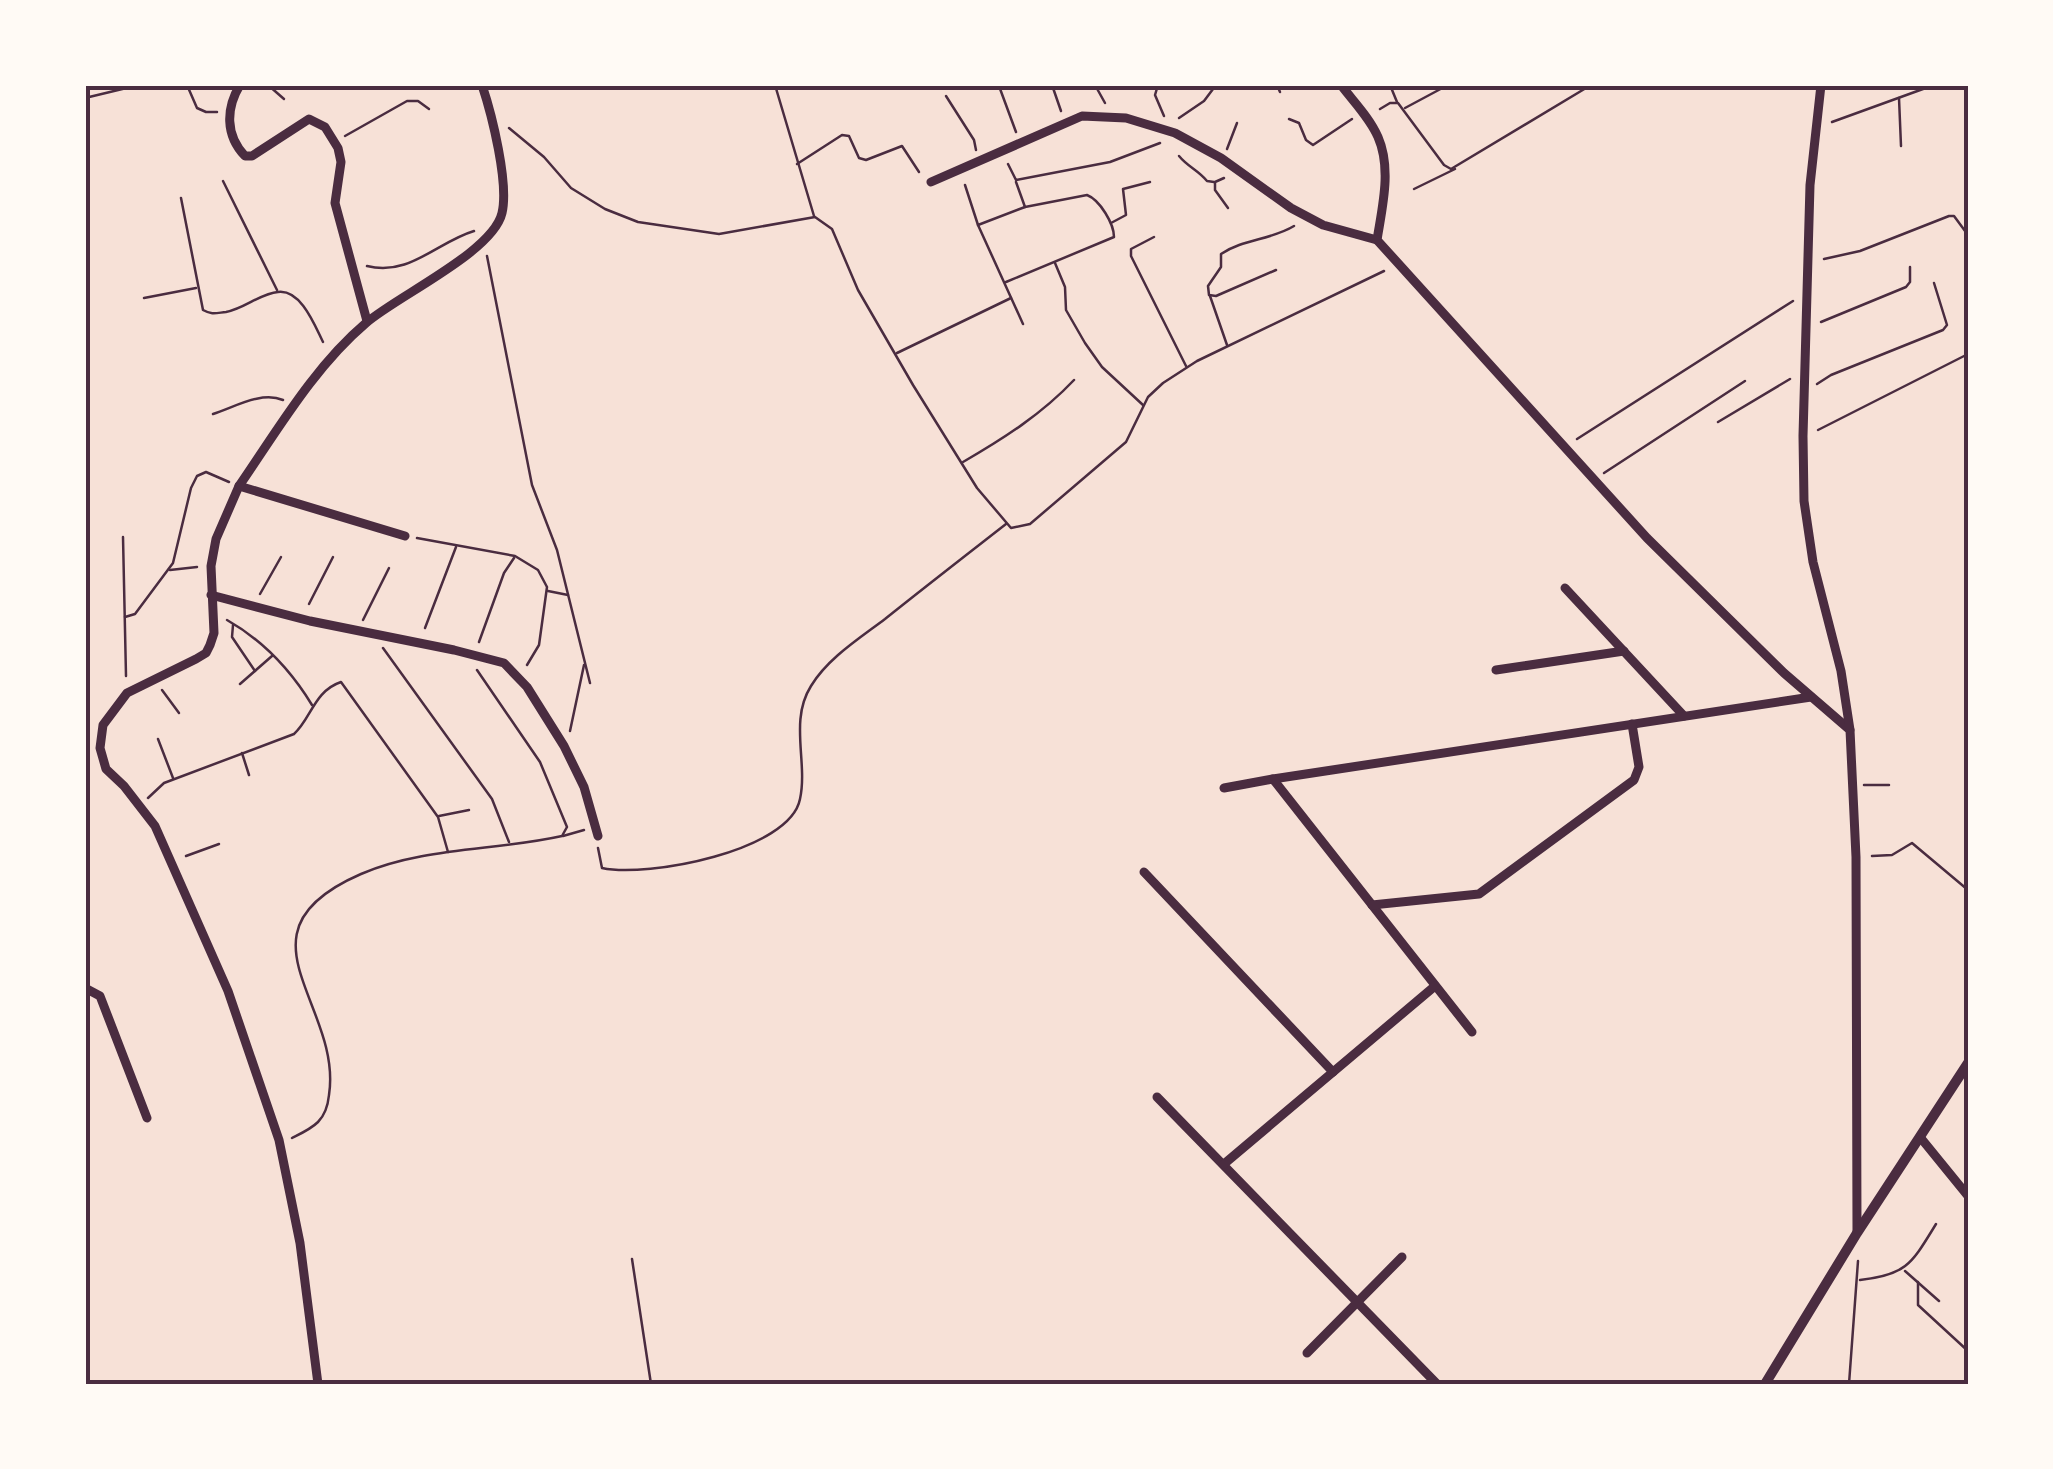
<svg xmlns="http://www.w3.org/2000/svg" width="2053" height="1469" viewBox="0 0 2053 1469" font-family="Signika,sans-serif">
<rect width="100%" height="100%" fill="#f7e1d7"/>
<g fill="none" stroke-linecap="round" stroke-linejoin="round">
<g stroke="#4a2c40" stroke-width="2.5">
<polyline points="187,85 197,108 206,112 217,112"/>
<polyline points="268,85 284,99"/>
<polyline points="775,85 814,216"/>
<polyline points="1052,85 1061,111"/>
<polyline points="1095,85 1105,103"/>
<polyline points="1158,85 1155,95 1164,116"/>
<polyline points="1277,85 1280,92"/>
<polyline points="1390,85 1397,102"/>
<polyline points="999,86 1016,132"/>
<polyline points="946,96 974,140 976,150"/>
<polyline points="85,98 139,85"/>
<polyline points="1899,98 1901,146"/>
<polyline points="1405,108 1448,85"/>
<polyline points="1380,109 1390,103 1398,103 1444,165 1451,169 1591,85"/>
<polyline points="1179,118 1204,101 1213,89"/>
<polyline points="1289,119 1299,123 1306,140 1313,145 1352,119"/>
<polyline points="1832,122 1934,85"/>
<polyline points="509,128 544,157 571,188 605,209 638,222 719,234 815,217 832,229 858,290 913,385 977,488 1011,528 1030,524 1126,442 1148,397 1163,383 1197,361 1384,271"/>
<polyline points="345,136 407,101 418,101 429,109"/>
<polyline points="1227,149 1237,123"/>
<path d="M 1179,156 C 1188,167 1198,170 1207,181 L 1214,182"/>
<polyline points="797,164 842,135 849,136 859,158 866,160 902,146 919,172"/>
<polyline points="1008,164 1016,180 1110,162 1160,143"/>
<polyline points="1224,178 1215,182 1215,190 1228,208"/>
<polyline points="223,181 277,290"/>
<polyline points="1016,182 1025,207"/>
<polyline points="965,185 978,225 1023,324"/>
<polyline points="1414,189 1455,169"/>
<path d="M 181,198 L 203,310 C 212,315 216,313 226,312 C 244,309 261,293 278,292 C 301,289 315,326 323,342"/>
<polyline points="1111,223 1126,215 1123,189 1150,182"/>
<path d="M 978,225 L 1025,207 L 1087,195 C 1100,200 1114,224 1114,237 L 1006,282"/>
<polyline points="1154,237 1131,249 1131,256 1186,366"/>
<polyline points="487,256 532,485 557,550 590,683"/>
<polyline points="1824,259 1860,251 1949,216 1954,216 1968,235"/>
<polyline points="1055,263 1065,287 1066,310 1085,343 1102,367 1143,405"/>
<path d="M 367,266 C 409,277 437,242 474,231"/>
<path d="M 1276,270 L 1216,296 L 1209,295 L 1208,286 L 1221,267 L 1221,254 C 1243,239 1271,240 1294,226"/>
<polyline points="1210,296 1227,345"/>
<polyline points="144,298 196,288"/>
<polyline points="1821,322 1906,287 1910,282 1910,267"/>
<polyline points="897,353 1011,298"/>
<polyline points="1817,384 1831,375 1943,330 1947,325 1934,283"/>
<path d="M 213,414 C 235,407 261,391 283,400"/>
<polyline points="1718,422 1790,379"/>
<polyline points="1818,430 1968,354"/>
<polyline points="1577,439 1793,301"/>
<path d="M 963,462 C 1003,439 1042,414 1074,380"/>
<polyline points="1604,473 1745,381"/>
<polyline points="123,537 126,676"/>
<polyline points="417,538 515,556 538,570 547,587 539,645 527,665"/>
<polyline points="170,570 197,567"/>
<polyline points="548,591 568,595"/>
<polyline points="260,594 281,557"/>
<polyline points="309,604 333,557"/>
<polyline points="125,617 135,614 173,563 191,488 197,476 206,472 229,482"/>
<path d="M 227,620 C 264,641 290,669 312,705"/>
<polyline points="363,620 389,568"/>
<polyline points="233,625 232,637 255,671"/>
<polyline points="425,628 456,547"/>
<polyline points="479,642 504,573 514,558"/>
<polyline points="383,648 492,799 509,842"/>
<polyline points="240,684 272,656"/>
<polyline points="162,690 179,713"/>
<polyline points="570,731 584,665"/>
<polyline points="158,739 173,778"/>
<polyline points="242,753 249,775"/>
<polyline points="1864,785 1889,785"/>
<path d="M 148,798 L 164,783 L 294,734 C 311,719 314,691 341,682 L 438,817 L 448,852"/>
<polyline points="439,816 469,810"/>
<polyline points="563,836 584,830"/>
<path d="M 598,848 L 602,868 C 647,878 790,851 800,799 C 808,762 789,721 811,686 C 828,658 860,638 885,619 C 925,587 965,556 1006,524"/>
<polyline points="186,856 219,844"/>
<polyline points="1872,856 1892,855 1912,843 1968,890"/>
<path d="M 292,1138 C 300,1134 311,1129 318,1122 C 325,1115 328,1105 329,1095 C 343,1004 227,932 361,874 C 424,847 495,851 562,836 L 567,827 L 540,762 L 477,670"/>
<polyline points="632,1259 651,1384"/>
<polyline points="1905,1271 1939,1301"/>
<path d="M 1860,1280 C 1907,1275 1912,1263 1936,1224"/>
<polyline points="1918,1282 1918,1305 1968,1351"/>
<polyline points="1849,1384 1858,1261"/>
</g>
<g stroke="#4a2c40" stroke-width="9">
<path d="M 240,85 C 226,108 225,135 245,156 L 252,156 L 309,119 L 325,127 L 338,148 L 341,162 L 335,203 L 367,321"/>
<path d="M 1341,85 C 1353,101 1370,118 1378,137 C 1392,169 1382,208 1377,240 L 1647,538 L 1784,673 L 1850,730 L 1856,857 L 1857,1232"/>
<polyline points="1821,85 1810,185 1803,436 1804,501 1813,562 1841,671 1850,730"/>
<polyline points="931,182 1082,116 1126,118 1175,133 1221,158 1291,208 1323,225 1377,240"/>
<polyline points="239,486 405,536"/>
<polyline points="1565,588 1684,716"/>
<polyline points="211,595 310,621 454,650 504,663 527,687 564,746 584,787 598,836"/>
<polyline points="1496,670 1624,651"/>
<polyline points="1273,779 1811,697"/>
<polyline points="1224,788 1273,779 1472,1032"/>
<polyline points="1144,872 1333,1072"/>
<polyline points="1372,905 1479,894 1634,780 1639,767 1632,724"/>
<polyline points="85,988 100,996 147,1118"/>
<polyline points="1157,1097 1437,1384"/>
<polyline points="1920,1137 1968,1196"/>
<polyline points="1224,1164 1435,986"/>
<polyline points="1307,1353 1402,1257"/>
<path d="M 318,1384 L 300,1243 L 279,1140 L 228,991 L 155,826 L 124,786 L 106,769 L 100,748 L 103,725 L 127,693 L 196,659 L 206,653 L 210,645 L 214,633 L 211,566 L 216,539 L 239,486 C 277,431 314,367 366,323 C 397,296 493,252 502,213 C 509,183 492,115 482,85"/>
</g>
<polyline stroke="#4a2c40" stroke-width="10" points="1765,1384 1857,1233 1968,1063"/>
</g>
<rect width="2053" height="1469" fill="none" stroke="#fffaf5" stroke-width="175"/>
<rect x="88" y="88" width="1878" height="1294" fill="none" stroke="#4a2c40" stroke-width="4"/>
</svg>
